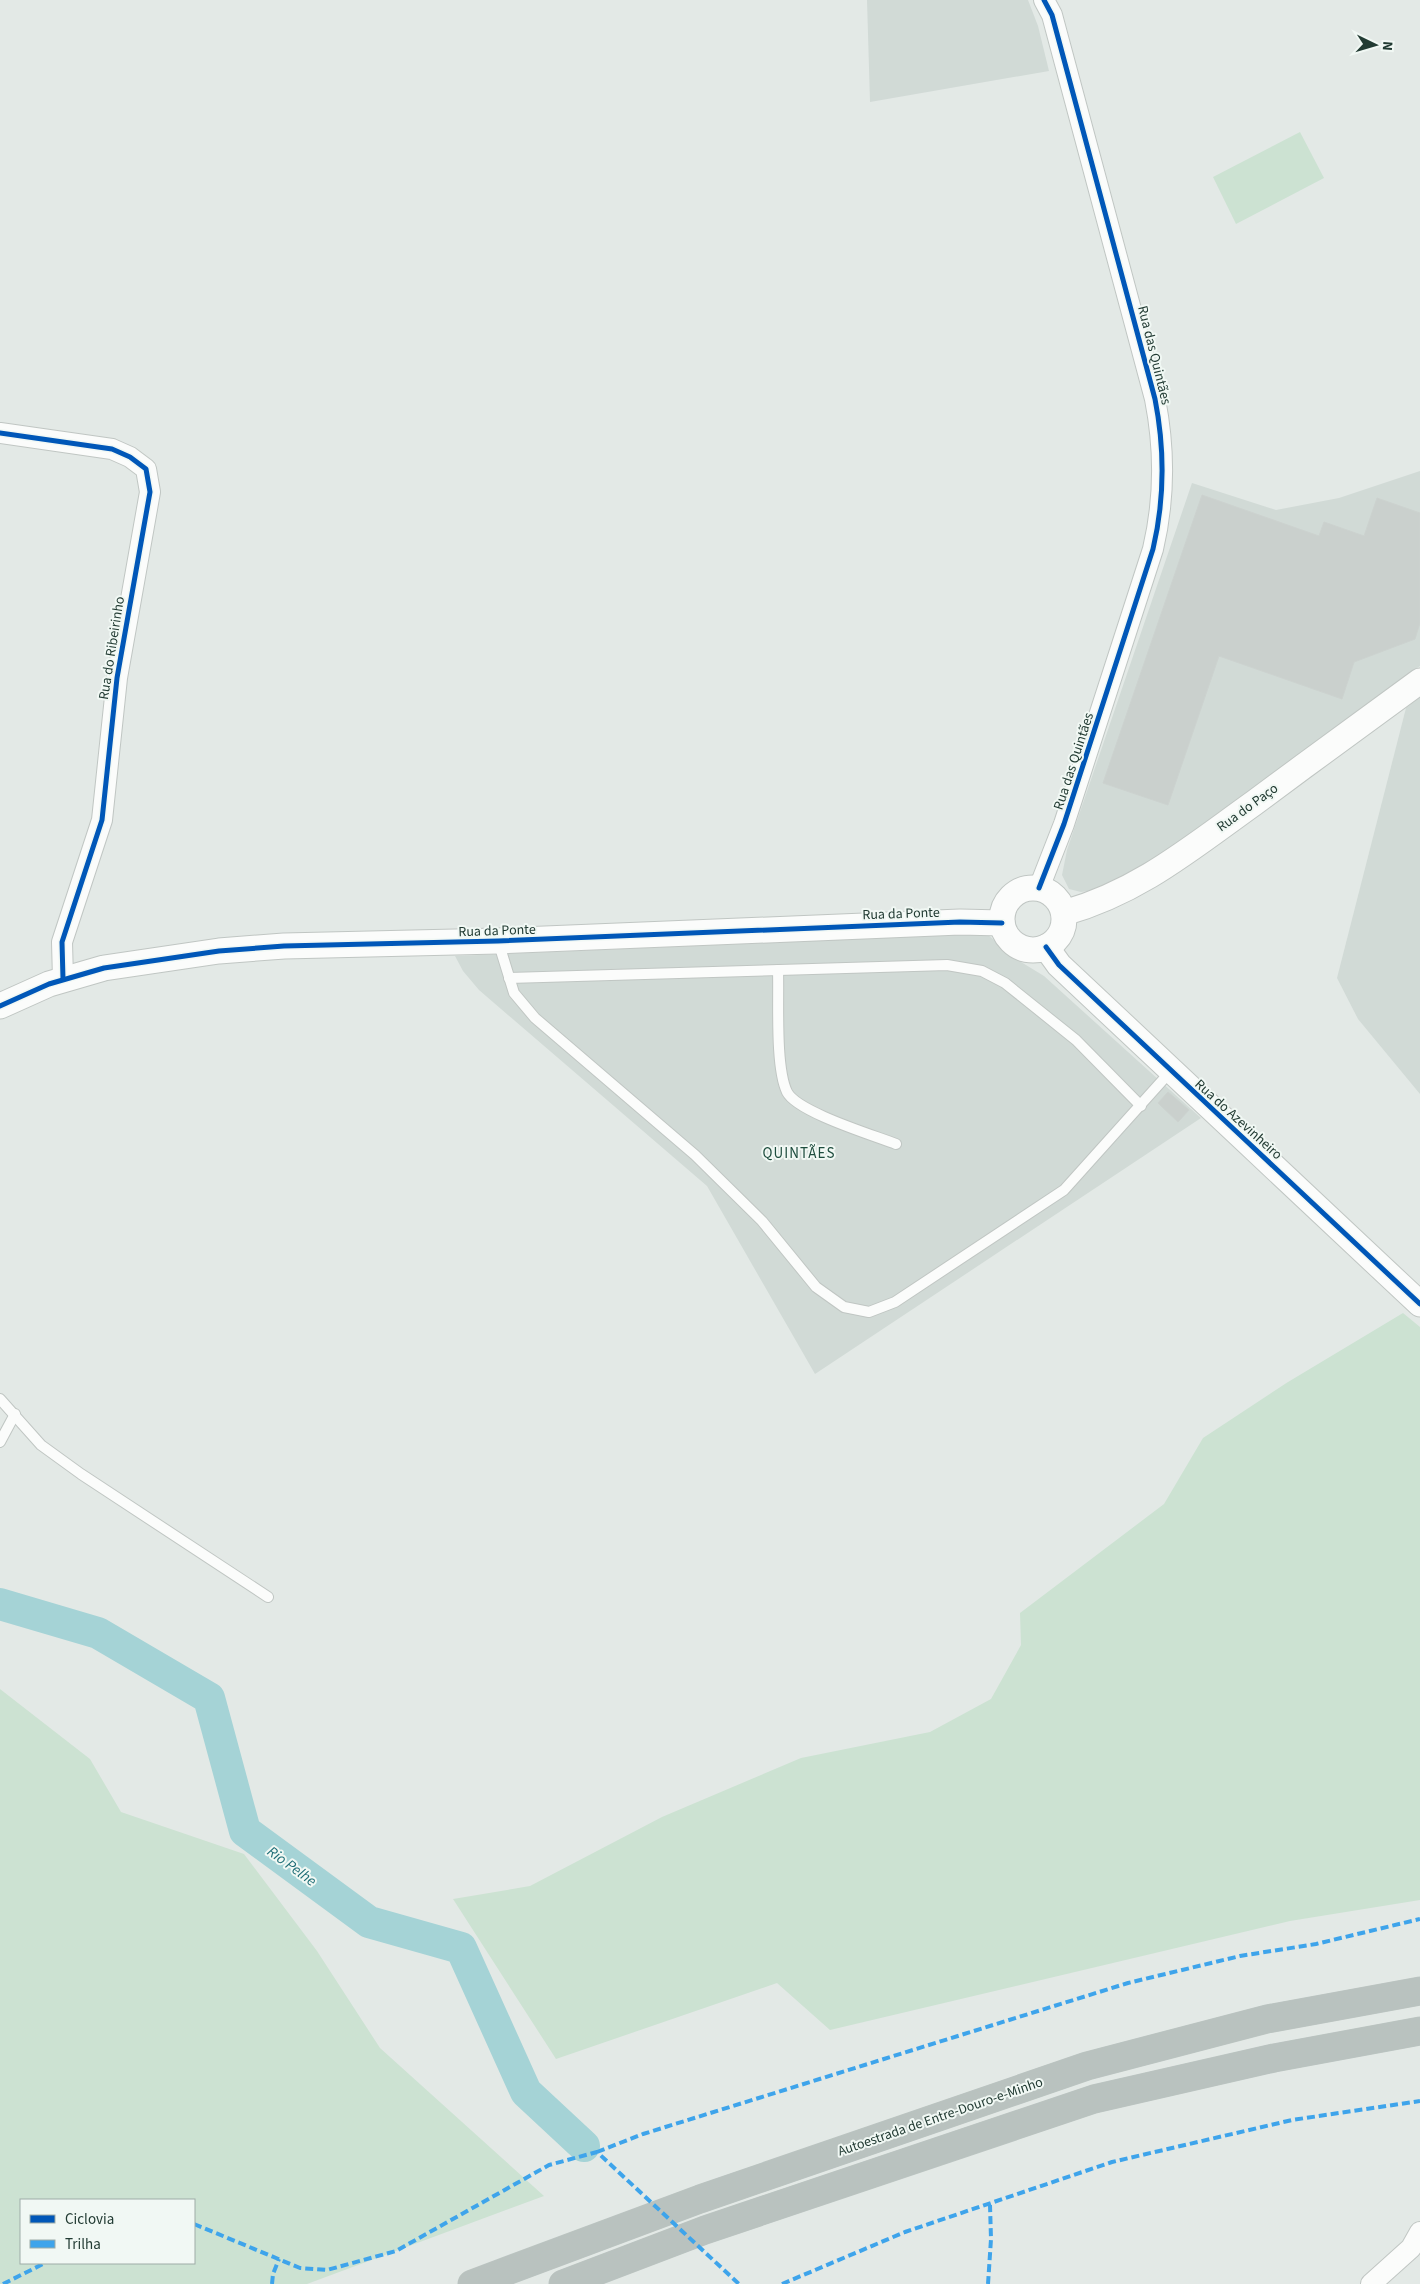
<svg xmlns="http://www.w3.org/2000/svg" width="1420" height="2284" viewBox="0 0 1420 2284" font-family="'Source Sans 3',sans-serif">
<rect width="100%" height="100%" fill="#e3e9e6"/>
<g fill="#d1dad6">
<polygon points="867,0 1028,0 1038,26 1049,71 870,102"/>
<polygon points="1420,471 1420,666 1132,877 1100,889 1081,892 1069,889 1062,875 1067,850 1192,483 1276,510 1339,498"/>
<polygon points="1420,697 1420,1094 1358,1019 1337,978 1406,708"/>
<polygon points="977,934 988,935 1021,962 1044,976 1201,1118 815,1374 707,1186 479,990 463,971 455,956"/>
</g>
<g fill="#cce2d2" fill-rule="evenodd">
<polygon points="1300,132 1324,178 1236,224 1213,177"/>
<polygon points="1403,1313 1420,1327 1420,1900 1290,1921 830,2030 777,1983 556,2059 453,1899 530,1886 662,1817 801,1758 930,1732 991,1699 1021,1645 1020,1613 1164,1504 1203,1438 1288,1382"/>
<path d="M 0,1689 L 90,1759 L 121,1812 L 244,1854 L 317,1951 L 380,2048 L 544,2196 L 307,2284 L 0,2284 ZM 21,2200 L 194,2200 L 194,2263 L 21,2263 Z"/>
</g>
<g fill="none" stroke-linecap="round" stroke-linejoin="round">
<polyline stroke="#a5d3d6" stroke-width="32" points="0,1604 98,1633 209,1698 245,1831 369,1922 461,1948 526,2092 584,2146"/>
</g>
<g fill="#cad0cd" stroke="#ccd2cf">
<polygon points="1202,495 1319,536 1324,522 1364,536 1377,498 1420,513 1420,623 1415,639 1354,662 1342,699 1219,656 1168,805 1103,783"/>
<polygon points="1168,1092 1189,1110 1178,1122 1158,1103"/>
</g>
<g fill="none" stroke-linecap="round" stroke-linejoin="round">
<defs>
<g id="service">
<polyline points="498,941 514,993 535,1018 695,1155 762,1221 816,1287 844,1307 869,1312 895,1302 1064,1190 1170,1072"/>
<path d="M 778,970 C 779,1000 775,1067 787,1092 C 797,1112 873,1135 896,1144"/>
<polyline points="509,978 947,965 982,971 1005,983 1076,1040 1141,1106"/>
<polyline points="0,1399 41,1445 81,1474 268,1597"/>
<polyline points="0,1442 15,1414"/>
</g>
<g id="minor">
<polyline points="0,433 112,449 130,457 146,469 150,492 117,678 102,820 62,942 63,979"/>
<path d="M 1039,888 L 1064,824 L 1153,549 C 1165,498 1165,450 1155,399 L 1052,15 L 1044,0"/>
<polyline points="1371,2284 1411,2248 1420,2232"/>
</g>
<g id="tertiary">
<circle cx="1033" cy="919" r="31"/>
<path d="M 1064,913 C 1139,892 1191,848 1254,803 C 1309,762 1364,722 1420,681"/>
<path d="M 1046,947 L 1059,965 C 1179,1079 1300,1190 1420,1304"/>
<polyline points="0,1006 49,984 104,968 219,951 284,946 498,941 960,922 1002,923"/>
</g>
<g id="motorway">
<polyline points="472,2284 700,2199 1087,2066 1267,2019 1420,1991"/>
<polyline points="563,2284 705,2230 1094,2099 1274,2058 1420,2031"/>
</g>
</defs>
<use href="#service" stroke="#c0c6c3" stroke-width="12"/>
<use href="#minor" stroke="#c0c6c3" stroke-width="22"/>
<use href="#tertiary" stroke="#c0c6c3" stroke-width="27"/>
<use href="#motorway" stroke="#bcc5c2" stroke-width="29"/>
<use href="#service" stroke="#fbfcfb" stroke-width="10"/>
<use href="#minor" stroke="#fbfcfb" stroke-width="20"/>
<use href="#tertiary" stroke="#fbfcfb" stroke-width="25"/>
<use href="#motorway" stroke="#b9c2bf" stroke-width="28"/>
<g stroke="#3ea4eb" stroke-width="4" stroke-dasharray="8 4" stroke-linecap="butt">
<polyline points="597,2152 643,2134 1128,1983 1240,1956 1316,1944 1420,1919"/>
<polyline points="194,2224 300,2268 327,2270 396,2251 549,2165 597,2152 739,2284"/>
<polyline points="3,2284 45,2263"/>
<polyline points="272,2284 273,2274 279,2259"/>
<polyline points="782,2284 905,2232 1112,2162 1292,2120 1420,2101"/>
<polyline points="988,2284 991,2239 990,2205"/>
</g>
<defs>
<g id="cycleway">
<polyline points="0,433 112,449 130,457 146,469 150,492 117,678 102,820 62,942 63,979"/>
<path d="M 1039,888 L 1064,824 L 1153,549 C 1165,498 1165,450 1155,399 L 1052,15 L 1044,0"/>
<path d="M 1046,947 L 1059,965 C 1179,1079 1300,1190 1420,1304"/>
<polyline points="0,1006 49,984 104,968 219,951 284,946 498,941 960,922 1002,923"/>
</g>
</defs>
<use href="#cycleway" stroke="#f1f8f4" stroke-width="8"/>
<use href="#cycleway" stroke="#0057b8" stroke-width="5"/>
</g>
<g text-anchor="middle" stroke-width="4" stroke-linejoin="round" paint-order="stroke">
<g font-size="14" fill="#223b33" stroke="#f1f8f4">
<text transform="translate(1155 355) rotate(76)" y="5">Rua das Quintães</text>
<text transform="translate(111 648) rotate(-81)" y="5">Rua do Ribeirinho</text>
<text transform="translate(1073 761) rotate(-72)" y="5">Rua das Quintães</text>
<text transform="translate(1247 807) rotate(-36)" y="5">Rua do Paço</text>
<text transform="translate(901 913) rotate(-2)" y="5">Rua da Ponte</text>
<text transform="translate(497 930) rotate(-2)" y="5">Rua da Ponte</text>
<text transform="translate(1239 1119) rotate(42)" y="5">Rua do Azevinheiro</text>
<text transform="translate(940 2116) rotate(-19)" y="5">Autoestrada de Entre-Douro-e-Minho</text>
</g>
<g font-size="15" letter-spacing="1" fill="#1e4d3e" stroke="#f1f8f4">
<text x="799" y="1158">QUINTÃES</text>
</g>
<g font-size="15" font-style="italic" fill="#1e6d76" stroke="#f1f8f4">
<text transform="translate(292 1866) rotate(36)" y="5">Rio Pelhe</text>
</g>
</g>
<rect x="20" y="2199" width="175" height="65" fill="#f1f8f4" stroke="#9eaca7"/>
<rect x="30" y="2215" width="25" height="8" fill="#0057b8" stroke="#9eaca7"/>
<text x="65" y="2224" font-size="15" fill="#223b33">Ciclovia</text>
<rect x="30" y="2240" width="25" height="8" fill="#3ea4eb" stroke="#9eaca7"/>
<text x="65" y="2249" font-size="15" fill="#223b33">Trilha</text>
<g transform="translate(1375 45) rotate(95)" stroke="#f1f8f4" stroke-width="4" paint-order="stroke">
<path d="M0-4L9 19L0 12L-9 19Z" fill="#223b33"/>
<text y="-8" font-size="14" font-weight="bold" text-anchor="middle" fill="#223b33">N</text>
</g>
</svg>
